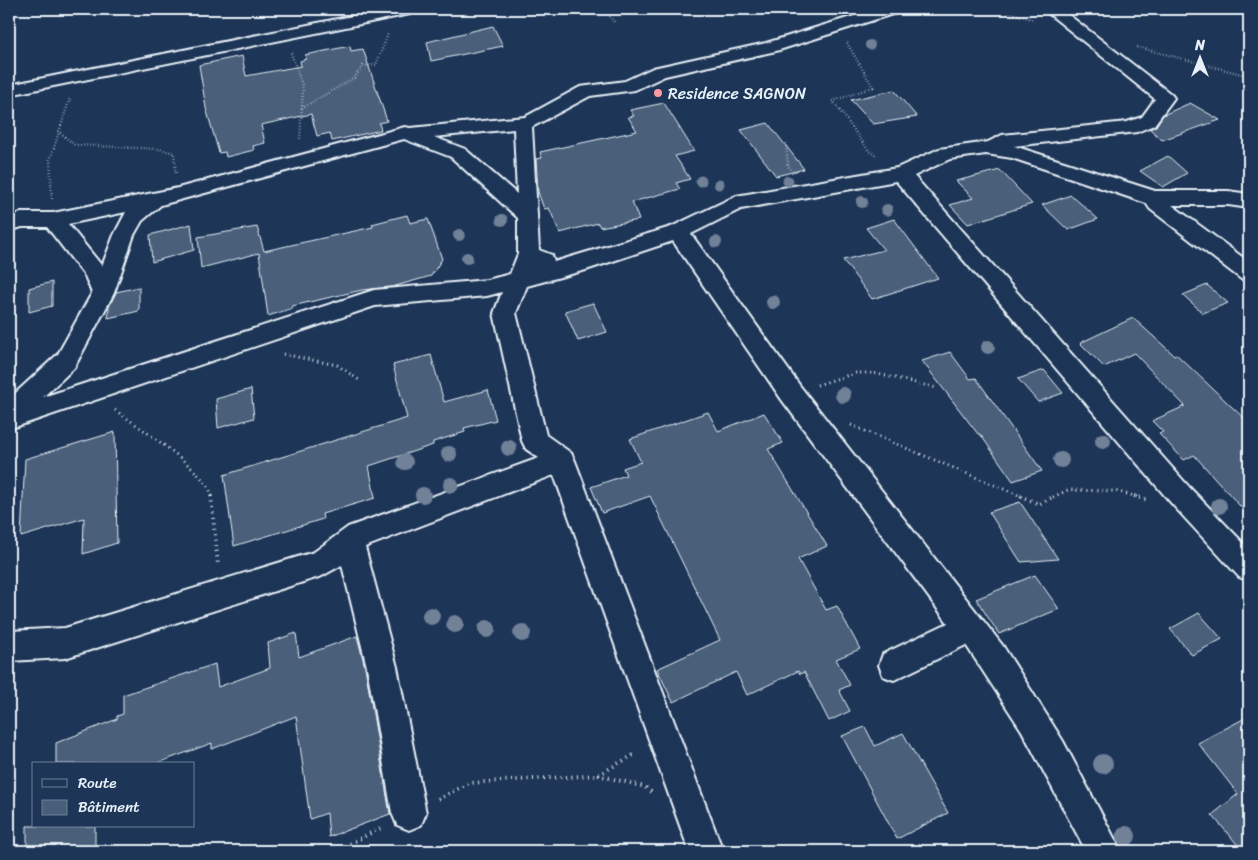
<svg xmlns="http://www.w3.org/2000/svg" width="1258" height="860" viewBox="0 0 1258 860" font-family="Sriracha,sans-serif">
<rect width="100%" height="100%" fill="#1d3557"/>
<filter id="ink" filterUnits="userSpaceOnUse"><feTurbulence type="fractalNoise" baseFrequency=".02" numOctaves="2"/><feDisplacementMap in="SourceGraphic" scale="10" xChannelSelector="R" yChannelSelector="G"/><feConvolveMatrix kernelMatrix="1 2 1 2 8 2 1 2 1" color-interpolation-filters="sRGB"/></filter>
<g filter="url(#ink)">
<g fill="#495e7a" stroke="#e8f1f8">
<polygon points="493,26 503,46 431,61 427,42"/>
<polygon points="350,46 351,51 363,49 387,121 379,123 381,130 332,141 330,133 317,136 311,114 261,125 265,143 253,146 254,150 226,157 225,152 219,153 206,108 199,65 242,56 246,76 301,66 300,61 306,59 305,55"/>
<polygon points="894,90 917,117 873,124 851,100"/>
<polygon points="664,103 694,151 675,156 690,179 676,183 680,189 632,202 639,220 600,227 598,223 560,233 549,208 544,209 538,192 536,159 542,158 540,152 637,131 628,117 634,116 630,110"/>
<polygon points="1190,103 1220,120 1162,140 1150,129 1156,126 1163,115"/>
<polygon points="768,123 804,169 776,176 741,130"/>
<polygon points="1168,156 1187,173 1163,187 1140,171"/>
<polygon points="1000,170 1032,204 968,224 950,205 973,198 956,181"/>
<polygon points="1071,195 1098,219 1068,230 1042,205"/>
<polygon points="407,215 410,223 428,219 442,259 431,276 392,287 362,290 292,306 293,308 268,316 259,253 201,268 198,237 257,227 264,251 373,227 372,224"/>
<polygon points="894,219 938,278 872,299 843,260 884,250 866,228"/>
<polygon points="191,224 194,250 152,262 150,235"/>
<polygon points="52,282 52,306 29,312 29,288"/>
<polygon points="1207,285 1228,303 1203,313 1183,295"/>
<polygon points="139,287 139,311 108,318 109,307 116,292"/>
<polygon points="593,303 607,332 578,341 565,311"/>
<polygon points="1133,318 1174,355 1176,354 1249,423 1249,516 1194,455 1184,460 1159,434 1163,432 1152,421 1185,406 1134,353 1104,367 1080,343"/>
<polygon points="950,352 970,379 976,378 1042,471 1013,481 980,434 978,434 922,361"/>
<polygon points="431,355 444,402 488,390 496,420 464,428 465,432 433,442 433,445 369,466 375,498 322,514 323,519 234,546 224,475 407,418 393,365"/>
<polygon points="1044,370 1063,393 1038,402 1018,379"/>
<polygon points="251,389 254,418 218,428 216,399"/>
<polygon points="708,412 718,431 764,413 783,443 768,449 827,546 798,559 826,610 837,606 860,649 836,659 850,685 839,690 850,711 829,721 804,672 800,674 798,671 747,695 736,672 673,702 657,669 720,640 650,496 602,513 591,487 626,475 623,468 641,462 630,439"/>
<polygon points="115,432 117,543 83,554 84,518 21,537 25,459"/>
<polygon points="1020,502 1058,559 1021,562 989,512"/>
<polygon points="1035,575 1059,609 999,634 976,599"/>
<polygon points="1199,613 1222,639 1192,655 1170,629"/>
<polygon points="296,633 299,657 357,636 365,667 390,814 329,837 327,813 310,819 296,716 212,749 212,743 155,764 56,764 56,743 117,719 117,716 123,714 123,695 215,664 218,687 270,668 268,643"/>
<polygon points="1249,716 1249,851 1243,851 1212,815 1238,794 1198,743"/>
<polygon points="865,727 875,746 903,733 948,813 897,839 842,736"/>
<polygon points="27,826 95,826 95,847 85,851 27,851"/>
</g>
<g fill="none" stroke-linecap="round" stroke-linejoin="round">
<defs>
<g id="street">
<polygon points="387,9 418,9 410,14 9,95 9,85"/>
<path d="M 877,9 L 901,9 L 899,12 L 776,51 L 665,76 L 635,90 L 590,96 L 532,127 L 539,250 L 552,255 L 554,262 L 671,227 L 736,196 L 897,168 L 939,149 L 988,142 L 1002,135 L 1127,122 L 1142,117 L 1155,99 L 1043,9 L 1061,9 L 1171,94 L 1174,98 L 1154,125 L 1137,132 L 1014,146 L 1155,191 L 1228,191 L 1249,194 L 1249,208 L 1228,205 L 1172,205 L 1249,262 L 1249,281 L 1241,279 L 1150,209 L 1146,203 L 1012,158 L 986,154 L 950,159 L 914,176 L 1190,488 L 1249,549 L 1249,581 L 1239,577 L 1172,504 L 896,181 L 741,209 L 691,234 L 800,386 L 1003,646 L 1063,741 L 1121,851 L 1086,851 L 1022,731 L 966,645 L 894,680 L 883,676 L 879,665 L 883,654 L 948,623 L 782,400 L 673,241 L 586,270 L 527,286 L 516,313 L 546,435 L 571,453 L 575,461 L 723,851 L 689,851 L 554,475 L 365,547 L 397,667 L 426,813 L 421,825 L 409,830 L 397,825 L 392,813 L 367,667 L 342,565 L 322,576 L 65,658 L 9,661 L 9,631 L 65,628 L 314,552 L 348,527 L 539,458 L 526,449 L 522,441 L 494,313 L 502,292 L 487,296 L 375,306 L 9,429 L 9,399 L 58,354 L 92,293 L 85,276 L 47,227 L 22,227 L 9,231 L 9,217 L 21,213 L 53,213 L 178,188 L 405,127 L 410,128 L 525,117 L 580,87 L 625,81 L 653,68 L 766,43 ZM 514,129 L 517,194 L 465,149 L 434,137 ZM 404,139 L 451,157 L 518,218 L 518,254 L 510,274 L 487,280 L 374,290 L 43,397 L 74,368 L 114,293 L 134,235 L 142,221 L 161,205 ZM 126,212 L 114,235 L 102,266 L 68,224 Z"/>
</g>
</defs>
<use href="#street" stroke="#e8f1f8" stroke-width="4"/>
<g stroke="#e8f1f8" stroke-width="2.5" stroke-dasharray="0.5 2.5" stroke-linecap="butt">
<polyline points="605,9 614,22"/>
<polyline points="997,9 1032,19"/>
<polyline points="847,43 873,87 833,101 869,151 877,156"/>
<polyline points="1137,47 1249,76"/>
<polyline points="291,53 303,88 300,139"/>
<polyline points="302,108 354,78 363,66 376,65 388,34"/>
<polyline points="58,131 75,145 159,149 174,153 176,174"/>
<polyline points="786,143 788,166 793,171"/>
<polyline points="52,199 50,160 70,98"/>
</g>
<g stroke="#e8f1f8" stroke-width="3" stroke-dasharray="1 4" stroke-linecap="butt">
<polyline points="283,354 337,365 359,380"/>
<polyline points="817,385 855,373 873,373 937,388"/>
<path d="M 115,410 C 137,426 209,472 212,497"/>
<polyline points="851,425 1023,497"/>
<polyline points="1053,497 1068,490 1115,491 1138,497"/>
</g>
<g stroke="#e8f1f8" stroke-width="4" stroke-dasharray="1 4.5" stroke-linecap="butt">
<polyline points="211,496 218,565"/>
<polyline points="1020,496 1039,504 1055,496"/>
<polyline points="1134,496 1148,500"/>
<polyline points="598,775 645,787 651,792"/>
<polyline points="438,799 469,783 598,775 637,753"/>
<polyline points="335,851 381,828"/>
</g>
<use href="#street" fill="#1d3557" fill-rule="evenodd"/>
</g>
<g fill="#708198">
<circle cx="870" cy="45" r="5"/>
<circle cx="701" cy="181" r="5.5"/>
<circle cx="788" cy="181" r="5.5"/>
<circle cx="719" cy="184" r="5.5"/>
<circle cx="862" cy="202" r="6"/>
<circle cx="887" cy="210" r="6"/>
<circle cx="502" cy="220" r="6"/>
<circle cx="459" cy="235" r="6"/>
<circle cx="716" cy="242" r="6"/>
<circle cx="467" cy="258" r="6"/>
<circle cx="773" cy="302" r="7"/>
<circle cx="988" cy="347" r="7"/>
<circle cx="843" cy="395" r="8"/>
<circle cx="1103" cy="441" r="8"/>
<circle cx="509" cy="448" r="8"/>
<circle cx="449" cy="454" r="8"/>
<circle cx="1061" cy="460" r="8"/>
<circle cx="405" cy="462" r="8"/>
<circle cx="451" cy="485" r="8"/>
<circle cx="423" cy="495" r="8"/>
<circle cx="1219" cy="506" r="8"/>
<circle cx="431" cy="616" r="9"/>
<circle cx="455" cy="624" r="9"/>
<circle cx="487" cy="629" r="9"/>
<circle cx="522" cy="633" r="9"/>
<circle cx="1103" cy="764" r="10"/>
<circle cx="1126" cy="836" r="10"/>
</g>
</g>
<circle fill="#ff9aa2" stroke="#1d3557" stroke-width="2" cx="658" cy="93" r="5"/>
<g text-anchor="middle" stroke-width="4.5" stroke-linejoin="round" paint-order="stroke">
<g font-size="16" fill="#e8f1f8" stroke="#1d3557" text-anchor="start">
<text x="668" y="99">Residence SAGNON</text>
</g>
</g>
<rect width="1258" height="860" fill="none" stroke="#1d3557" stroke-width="30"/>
<rect x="15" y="15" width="1228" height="830" fill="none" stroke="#e8f1f8" stroke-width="2" filter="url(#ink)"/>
<rect x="32" y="762" width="162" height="65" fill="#1d3557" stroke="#6e8097"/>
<rect x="42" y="779" width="25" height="8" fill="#1d3557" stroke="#6e8097"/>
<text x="78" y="788" font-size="15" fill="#e8f1f8">Route</text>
<rect x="42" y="800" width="25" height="15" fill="#495e7a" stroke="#6e8097"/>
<text x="78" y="812" font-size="15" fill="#e8f1f8">Bâtiment</text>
<g transform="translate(1200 58)" stroke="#1d3557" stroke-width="4" paint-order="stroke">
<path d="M0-4L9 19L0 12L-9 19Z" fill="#e8f1f8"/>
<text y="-8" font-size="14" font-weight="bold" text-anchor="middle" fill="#e8f1f8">N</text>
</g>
</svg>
